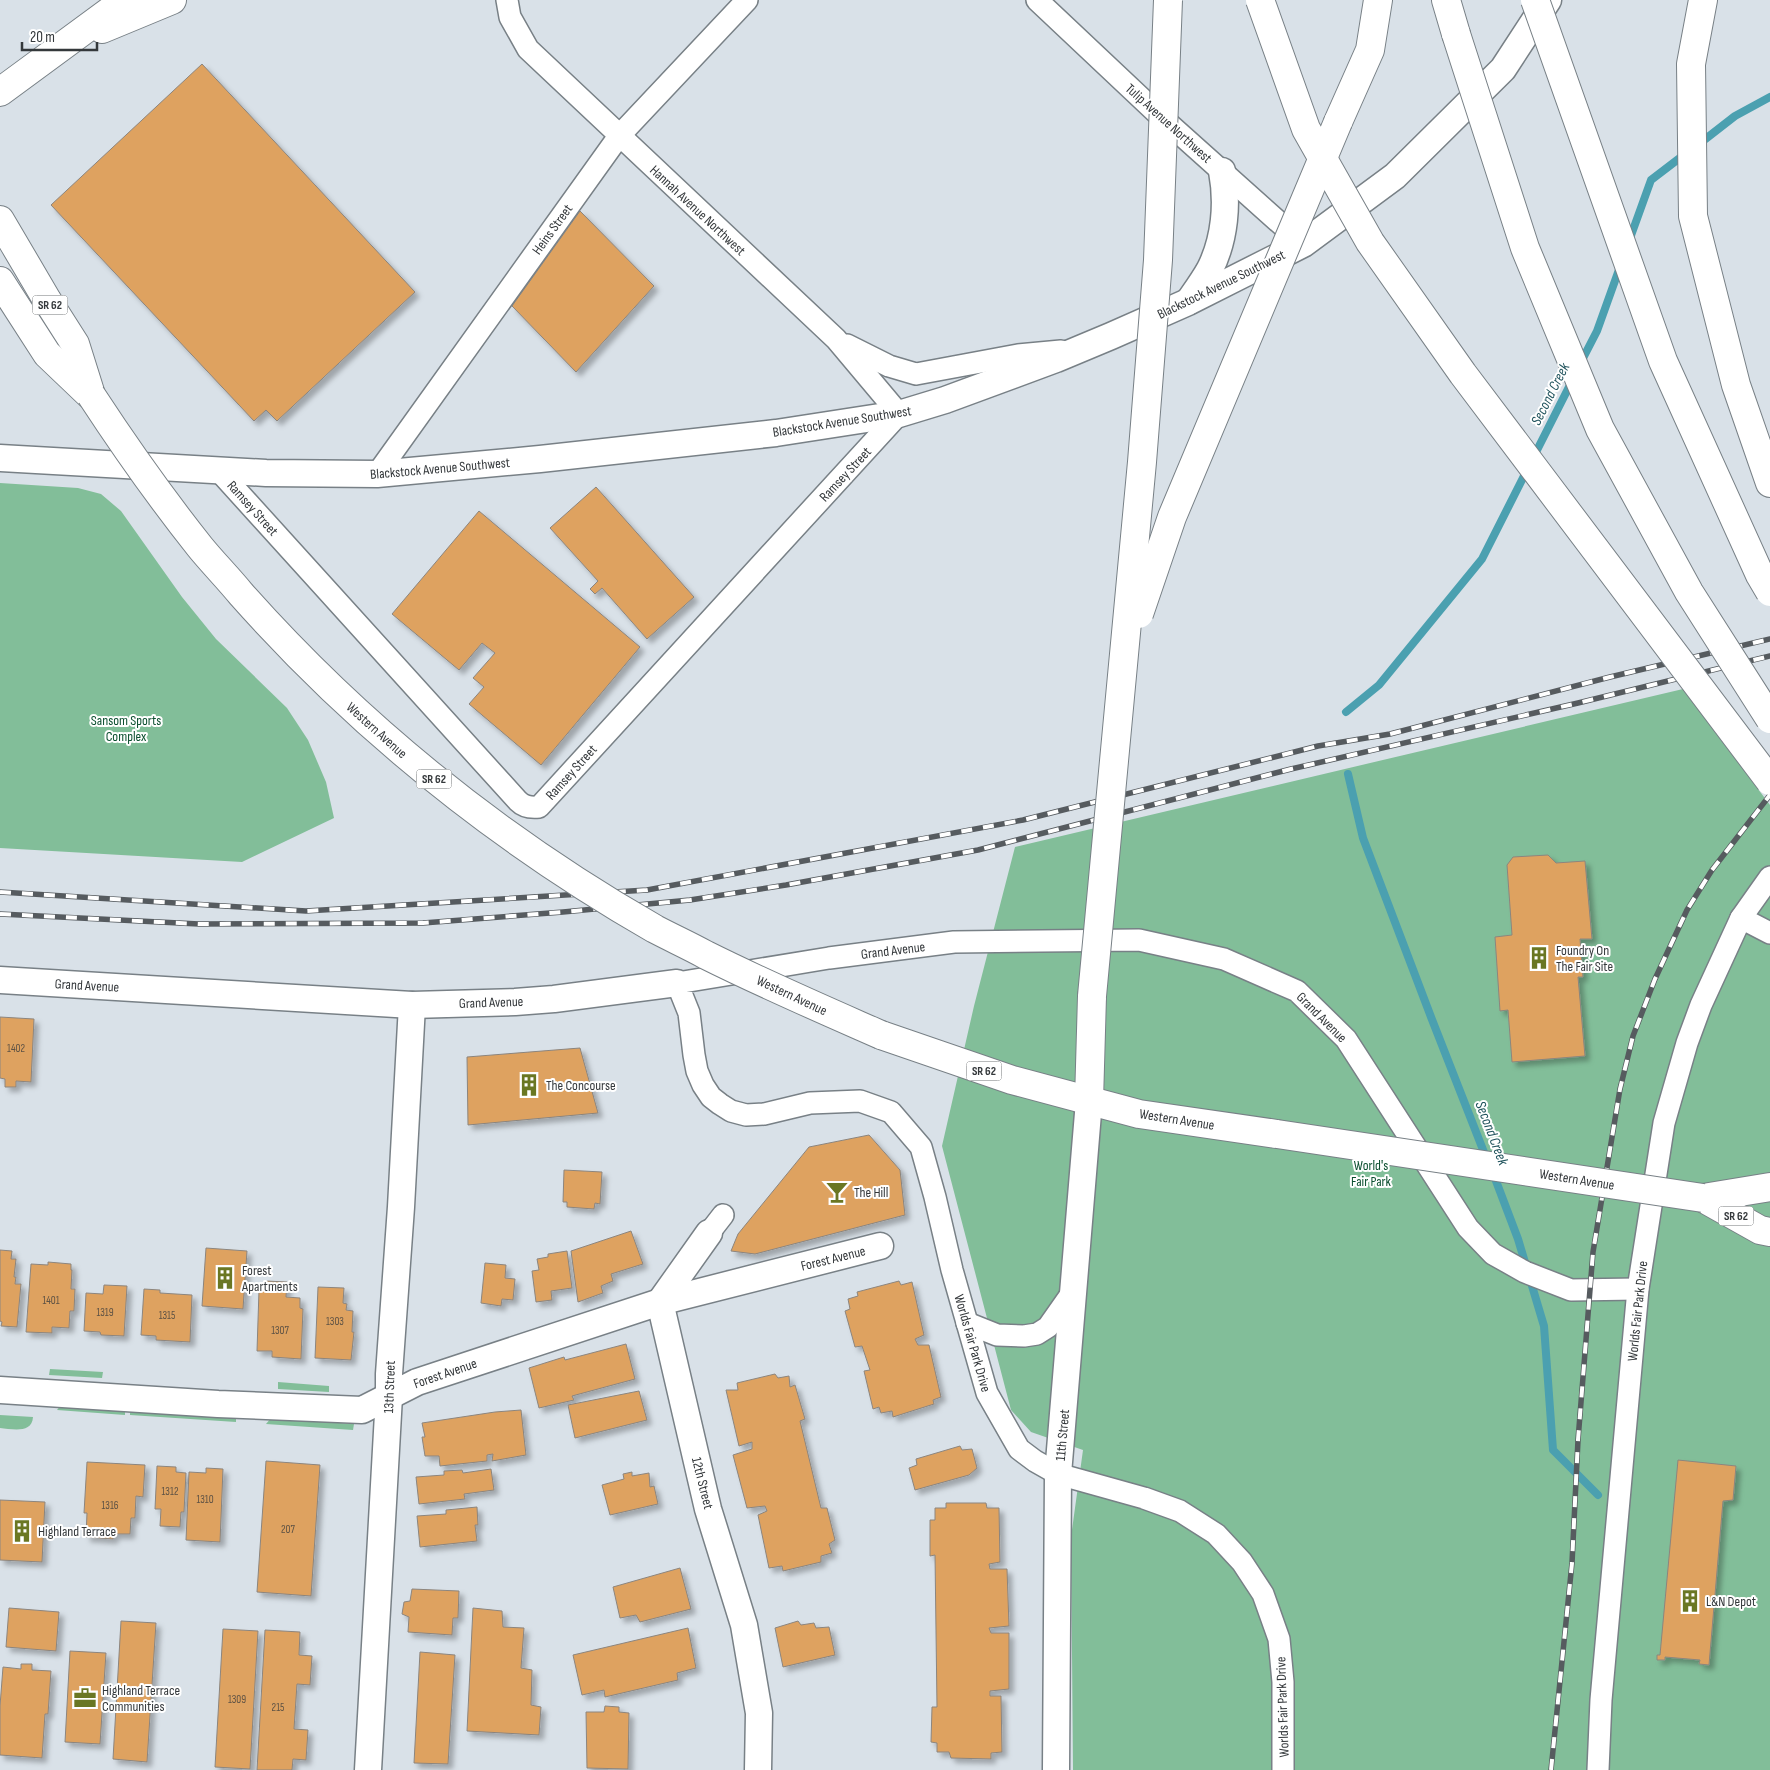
<svg xmlns="http://www.w3.org/2000/svg" width="1770" height="1770" viewBox="0 0 1770 1770" font-family="'Sofia Sans Condensed',sans-serif">
<defs>
<filter id="shadow"><feDropShadow dx="4.5" dy="4.5" stdDeviation="2.5" flood-color="#0004"/></filter>
</defs>
<rect width="100%" height="100%" fill="#d9e1e8"/>
<g fill="#82be99">
<polygon points="0,483 78,488 101,494 121,511 182,597 216,639 287,708 308,740 326,782 334,818 242,862 0,848"/>
<polygon points="1683,689 1770,805 1770,1770 1073,1770 1071,1537 1083,1450 1031,1432 1011,1410 942,1146 974,1006 1015,847"/>
<polygon points="50,1369 103,1372 102,1378 49,1375"/>
<polygon points="278,1382 329,1386 329,1392 278,1389"/>
<polygon points="61,1405 125,1409 125,1415 57,1410"/>
<polygon points="130,1410 236,1416 236,1422 130,1415"/>
<path d="M 0,1415 L 33,1417 C 32,1434 12,1429 0,1428 Z"/>
<polygon points="271,1418 354,1424 353,1430 266,1424"/>
</g>
<g fill="none" stroke-linecap="round" stroke-linejoin="round">
<g stroke="#4ba0b0" stroke-width="8">
<polyline points="1699,144 1735,116 1770,97"/>
<polyline points="1629,241 1651,180 1685,154"/>
<polyline points="1580,364 1597,331 1621,264"/>
<polyline points="1533,458 1573,379"/>
<polyline points="1346,712 1379,685 1482,559 1528,468"/>
<polyline points="1348,774 1363,838 1431,1017 1487,1160"/>
<polyline points="1493,1173 1518,1239 1544,1326 1553,1450 1598,1495"/>
</g>
</g>
<g fill="#dea260" stroke="#8c857e" filter="url(#shadow)">
<polygon points="202,64 415,292 277,421 266,410 254,421 51,205"/>
<polygon points="580,211 654,286 576,372 512,306"/>
<polygon points="596,487 694,597 647,639 602,588 595,594 590,589 598,581 550,528"/>
<polygon points="479,511 640,647 541,765 469,704 484,687 473,678 495,653 482,643 459,670 392,614"/>
<polygon points="1548,855 1556,863 1585,861 1592,939 1580,939 1583,977 1578,977 1585,1056 1512,1062 1508,1010 1500,1011 1495,937 1512,935 1507,865 1513,857"/>
<polygon points="0,1017 34,1019 31,1082 16,1081 16,1087 5,1087 5,1079 0,1078"/>
<polygon points="580,1048 598,1113 468,1125 467,1057"/>
<polygon points="869,1135 900,1170 905,1215 755,1254 731,1251 738,1234 809,1147"/>
<polygon points="564,1170 602,1172 600,1204 595,1203 594,1209 567,1207 567,1202 563,1202"/>
<polygon points="631,1231 643,1264 611,1274 613,1281 601,1286 603,1293 578,1302 571,1251"/>
<polygon points="206,1248 247,1251 243,1309 202,1306"/>
<polygon points="0,1250 12,1251 11,1259 16,1259 14,1277 16,1277 15,1284 21,1284 17,1327 1,1326 2,1322 0,1321"/>
<polygon points="567,1251 572,1288 551,1291 552,1300 536,1302 532,1271 539,1270 537,1259 548,1257 548,1254"/>
<polygon points="48,1262 71,1264 71,1270 72,1270 71,1289 75,1289 74,1311 70,1311 69,1328 52,1327 52,1333 26,1332 31,1264 48,1265"/>
<polygon points="485,1263 506,1265 505,1278 515,1279 513,1300 502,1299 501,1306 481,1303"/>
<polygon points="266,1281 287,1282 286,1297 300,1298 300,1308 303,1309 301,1359 272,1357 272,1351 257,1351 259,1290 266,1290"/>
<polygon points="899,1281 901,1285 912,1282 924,1335 915,1339 918,1345 929,1345 941,1397 933,1400 934,1404 893,1417 892,1411 881,1413 879,1407 873,1409 864,1371 870,1370 862,1346 855,1347 845,1311 850,1309 848,1299 858,1296 857,1292"/>
<polygon points="104,1285 127,1286 124,1336 101,1335 100,1332 84,1331 86,1293 103,1294"/>
<polygon points="318,1287 344,1288 343,1303 347,1304 346,1310 353,1311 352,1332 354,1332 351,1360 315,1358"/>
<polygon points="144,1289 160,1290 160,1293 192,1295 190,1342 156,1340 156,1336 141,1335"/>
<polygon points="626,1344 635,1379 572,1396 574,1400 539,1408 529,1368 564,1357 565,1360"/>
<polygon points="775,1374 778,1378 789,1376 790,1387 795,1385 805,1419 800,1421 821,1508 827,1508 835,1540 829,1544 832,1553 821,1556 821,1562 783,1571 782,1566 769,1568 758,1515 767,1511 765,1506 747,1508 733,1455 752,1449 752,1442 739,1446 726,1390 738,1390 737,1383"/>
<polygon points="639,1391 647,1420 575,1438 568,1405"/>
<polygon points="521,1410 526,1455 492,1461 493,1454 487,1455 487,1461 440,1466 439,1456 425,1456 422,1437 425,1437 422,1423 495,1412"/>
<polygon points="960,1446 962,1450 972,1449 977,1468 969,1475 915,1490 909,1468 917,1465 916,1459"/>
<polygon points="1678,1460 1736,1466 1733,1500 1723,1501 1709,1665 1699,1664 1700,1660 1665,1657 1665,1660 1657,1660 1657,1655 1660,1655"/>
<polygon points="266,1461 320,1465 311,1596 257,1592"/>
<polygon points="87,1462 145,1465 143,1497 136,1496 135,1518 131,1518 130,1534 114,1534 113,1539 86,1537 87,1513 84,1513"/>
<polygon points="157,1466 176,1467 176,1472 186,1473 184,1512 181,1512 180,1527 160,1526 161,1509 155,1509"/>
<polygon points="206,1468 223,1469 220,1542 186,1540 189,1472 206,1473"/>
<polygon points="491,1469 494,1490 464,1494 465,1499 419,1504 416,1477 444,1475 444,1471 462,1470 463,1473"/>
<polygon points="632,1472 632,1476 649,1473 650,1487 654,1486 658,1504 610,1515 602,1485 624,1479 623,1474"/>
<polygon points="0,1500 45,1502 42,1562 0,1560"/>
<polygon points="946,1503 986,1503 987,1508 999,1508 1000,1562 989,1564 990,1569 1007,1569 1009,1626 989,1628 991,1633 1009,1633 1009,1689 990,1691 990,1696 1001,1696 1002,1752 991,1753 991,1759 951,1758 949,1752 937,1752 937,1743 931,1742 932,1707 937,1707 935,1555 930,1556 930,1520 935,1520 935,1508 946,1508"/>
<polygon points="477,1507 478,1525 475,1525 477,1541 420,1547 417,1516 446,1514 446,1510"/>
<polygon points="680,1568 691,1609 640,1622 636,1615 620,1618 613,1587"/>
<polygon points="412,1589 459,1591 458,1618 453,1618 452,1635 408,1632 409,1617 402,1614 404,1602 410,1601"/>
<polygon points="9,1608 59,1612 56,1651 6,1647"/>
<polygon points="473,1608 502,1611 503,1627 524,1628 521,1668 532,1670 531,1705 541,1707 539,1735 467,1731"/>
<polygon points="121,1621 156,1623 147,1762 113,1759"/>
<polygon points="798,1621 801,1625 814,1623 816,1628 829,1627 835,1655 783,1667 775,1628"/>
<polygon points="688,1628 696,1668 677,1673 678,1680 605,1697 604,1690 582,1695 573,1655"/>
<polygon points="223,1629 258,1631 250,1769 215,1767"/>
<polygon points="265,1630 300,1632 299,1655 312,1656 310,1685 297,1684 294,1729 308,1730 306,1760 293,1759 292,1770 257,1770"/>
<polygon points="70,1651 106,1653 100,1744 65,1742"/>
<polygon points="420,1652 455,1655 448,1764 414,1763"/>
<polygon points="21,1664 32,1664 32,1670 51,1671 48,1714 45,1714 42,1758 0,1755 0,1706 3,1667 21,1669"/>
<polygon points="605,1706 619,1707 619,1712 629,1713 628,1769 587,1768 586,1712 604,1712"/>
</g>
<g fill="none" stroke-linecap="round" stroke-linejoin="round">
<defs>
<g id="minor">
<polyline points="1037,0 1159,115 1301,242"/>
<polyline points="847,345 889,366 916,374 1018,355 1061,351"/>
<path d="M 219,471 L 518,801 C 524,807 531,808 539,807 L 899,414 L 836,339 L 528,49 L 510,17 L 507,0"/>
<polyline points="377,474 619,136 747,0"/>
<polyline points="1741,918 1770,933"/>
<polyline points="709,1233 723,1215"/>
<polyline points="967,1323 997,1335 1024,1336 1037,1334 1048,1327 1074,1290"/>
<polyline points="1283,1770 1283,1682 1279,1639 1263,1594 1242,1562 1216,1534 1180,1511 1144,1498 1058,1474 1035,1461 1019,1449 987,1393 952,1270 935,1197 921,1147 891,1112 860,1101 810,1103 764,1114 746,1115 731,1111 720,1104 711,1097 703,1085 697,1071 694,1055 689,1013 677,983 829,958 954,942 1139,940 1224,959 1297,991 1346,1039 1468,1228 1493,1254 1525,1272 1571,1290 1638,1289"/>
<polyline points="1598,1770 1601,1700 1638,1289 1664,1123 1687,1043 1701,1005 1741,918 1770,877"/>
</g>
<g id="tertiary">
<path d="M 1189,301 C 1196,291 1204,280 1210,269 C 1225,239 1228,203 1222,171"/>
<polyline points="0,458 266,473 377,474 540,459 776,433 899,414 945,400 1056,359 1111,336 1188,302 1303,244 1395,176 1503,69 1548,0"/>
<polyline points="0,980 412,1005 515,1002 554,999 677,983"/>
<polyline points="709,1233 660,1302 708,1509 744,1625 759,1713 758,1770"/>
<polyline points="0,1390 218,1404 362,1410 417,1382 660,1302 880,1246"/>
<polyline points="368,1770 389,1396 389,1374 401,1207 412,1005"/>
<polyline points="1056,1770 1058,1474 1089,1101"/>
</g>
<g id="primary">
<polyline points="0,220 47,300 75,344 91,395"/>
<polyline points="0,281 47,354 90,395"/>
<polyline points="881,1035 1012,1080 1139,1114 1277,1134"/>
<polyline points="1703,1198 1760,1230 1770,1232"/>
<polyline points="1703,1198 1770,1187"/>
</g>
<g id="motorway">
<polyline points="1446,0 1456,34"/>
<polyline points="1703,0 1691,64 1693,216 1736,385 1770,483"/>
<polyline points="102,29 172,0"/>
<polyline points="0,92 125,0"/>
<polyline points="1338,122 1370,50 1378,0"/>
<polyline points="1089,1101 1092,996"/>
</g>
</defs>
<use href="#minor" stroke="#788086" stroke-width="24"/>
<use href="#tertiary" stroke="#788086" stroke-width="29"/>
<use href="#primary" stroke="#788086" stroke-width="30"/>
<use href="#motorway" stroke="#788086" stroke-width="30"/>
<use href="#minor" stroke="#fff" stroke-width="21"/>
<use href="#tertiary" stroke="#fff" stroke-width="26"/>
<use href="#primary" stroke="#fff" stroke-width="28"/>
<use href="#motorway" stroke="#fff" stroke-width="28"/>
<defs>
<g id="rail">
<polyline points="0,892 306,911 647,890 1023,820 1318,746 1390,734 1610,677 1770,639"/>
<polyline points="0,914 199,924 423,923 563,912 690,900 786,885 978,850 1291,769 1578,703 1770,656"/>
<polyline points="1551,1770 1572,1563 1578,1440 1593,1252 1620,1089 1633,1036 1655,979 1687,910 1712,870 1770,795"/>
</g>
</defs>
<use href="#rail" stroke="#565b5f" stroke-width="5.5"/>
<use href="#rail" stroke="#fff" stroke-width="4" stroke-dasharray="11" stroke-linecap="butt"/>
<defs>
<g id="primary-bridge">
<path d="M 91,395 C 125,447 161,498 200,547 C 213,563 228,578 241,594 C 360,728 500,840 655,929 C 672,938 690,946 706,955 C 764,984 822,1009 881,1035"/>
<polyline points="1277,1134 1703,1198"/>
</g>
<g id="motorway-bridge">
<polyline points="1260,0 1306,129 1370,242 1463,374 1770,781"/>
<polyline points="1535,0 1663,361 1760,575 1770,592"/>
<polyline points="1456,34 1525,248 1600,429 1689,592 1770,719"/>
<polyline points="1139,614 1172,517 1338,122"/>
<polyline points="1092,996 1142,462 1158,260 1168,0"/>
</g>
</defs>
<use href="#primary-bridge" stroke="#788086" stroke-width="30" stroke-linecap="butt"/>
<use href="#motorway-bridge" stroke="#788086" stroke-width="30" stroke-linecap="butt"/>
<use href="#primary-bridge" stroke="#fff" stroke-width="28"/>
<use href="#motorway-bridge" stroke="#fff" stroke-width="28"/>
</g>
<defs>
<symbol id="building-bare" viewBox="-9 -9 18 18"><path d="M-4-6H4V6H1V3H-1V6H-4ZM-2.5-4.3h1.7v1.8h-1.7ZM.8-4.3h1.7v1.8H.8ZM-2.5-1h1.7V.8h-1.7ZM.8-1h1.7V.8H.8Z" fill="#6a7723" stroke="#fff" stroke-width="2.5" paint-order="stroke"/></symbol>
<symbol id="bar-bare" viewBox="-9 -9 18 18"><path d="M-6-5H6L.8 .8V4.5H3.5V6h-7V4.5H-.8V.8Z" fill="#6a7723" stroke="#fff" stroke-width="2.5" paint-order="stroke"/></symbol>
<symbol id="office-bare" viewBox="-9 -9 18 18"><path d="M-6-3h4V-5.5h4V-3h4V5H-6ZM-1-4.5V-3h2v-1.5ZM-6 0V1H6V0Z" fill="#6a7723" stroke="#fff" stroke-width="2.5" paint-order="stroke"/></symbol>
</defs>
<g fill-rule="evenodd">
<use href="#building-bare" x="1523" y="942" width="32" height="32"/>
<use href="#building-bare" x="513" y="1069" width="32" height="32"/>
<use href="#bar-bare" x="821" y="1176" width="32" height="32"/>
<use href="#building-bare" x="209" y="1262" width="32" height="32"/>
<use href="#building-bare" x="6" y="1515" width="32" height="32"/>
<use href="#building-bare" x="1674" y="1585" width="32" height="32"/>
<use href="#office-bare" x="69" y="1682" width="32" height="32"/>
</g>
<g text-anchor="middle" stroke-width="4" stroke-linejoin="round" paint-order="stroke">
<g font-size="11" fill="#5e5244">
<text x="16" y="1052">1402</text>
<text x="51" y="1304">1401</text>
<text x="105" y="1316">1319</text>
<text x="167" y="1319">1315</text>
<text x="335" y="1325">1303</text>
<text x="280" y="1334">1307</text>
<text x="170" y="1495">1312</text>
<text x="205" y="1503">1310</text>
<text x="110" y="1509">1316</text>
<text x="288" y="1533">207</text>
<text x="237" y="1703">1309</text>
<text x="278" y="1711">215</text>
</g>
<g fill="#fff" stroke="#717476" stroke-width="1">
<rect x="32.5" y="295.5" width="35" height="19" rx="4"/>
<rect x="416.5" y="769.5" width="35" height="19" rx="4"/>
<rect x="966.5" y="1061.5" width="35" height="19" rx="4"/>
<rect x="1718.5" y="1206.5" width="35" height="19" rx="4"/>
</g>
<g font-size="12" font-weight="bold" fill="#34383b">
<text x="50" y="309">SR 62</text>
<text x="434" y="783">SR 62</text>
<text x="984" y="1075">SR 62</text>
<text x="1736" y="1220">SR 62</text>
</g>
<g font-size="14" fill="#34383b" stroke="#fff">
<text transform="translate(1169 123) rotate(42)" y="5">Tulip Avenue Northwest</text>
<text transform="translate(698 210) rotate(43)" y="5">Hannah Avenue Northwest</text>
<text transform="translate(552 229) rotate(-54)" y="5">Heins Street</text>
<text transform="translate(1221 284) rotate(-26)" y="5">Blackstock Avenue Southwest</text>
<text transform="translate(842 421) rotate(-9)" y="5">Blackstock Avenue Southwest</text>
<text transform="translate(440 468) rotate(-5)" y="5">Blackstock Avenue Southwest</text>
<text transform="translate(845 474) rotate(-47)" y="5">Ramsey Street</text>
<text transform="translate(253 508) rotate(48)" y="5">Ramsey Street</text>
<text transform="translate(377 730) rotate(42)" y="5">Western Avenue</text>
<text transform="translate(571 772) rotate(-48)" y="5">Ramsey Street</text>
<text transform="translate(893 950) rotate(-7)" y="5">Grand Avenue</text>
<text transform="translate(87 985) rotate(3)" y="5">Grand Avenue</text>
<text transform="translate(792 995) rotate(25)" y="5">Western Avenue</text>
<text transform="translate(491 1002) rotate(-2)" y="5">Grand Avenue</text>
<text transform="translate(1322 1017) rotate(45)" y="5">Grand Avenue</text>
<text transform="translate(1177 1119) rotate(9)" y="5">Western Avenue</text>
<text transform="translate(1577 1179) rotate(9)" y="5">Western Avenue</text>
<text transform="translate(833 1258) rotate(-14)" y="5">Forest Avenue</text>
<text transform="translate(1637 1311) rotate(-84)" y="5">Worlds Fair Park Drive</text>
<text transform="translate(973 1343) rotate(74)" y="5">Worlds Fair Park Drive</text>
<text transform="translate(445 1373) rotate(-19)" y="5">Forest Avenue</text>
<text transform="translate(389 1387) rotate(-88)" y="5">13th Street</text>
<text transform="translate(1062 1435) rotate(-85)" y="5">11th Street</text>
<text transform="translate(703 1483) rotate(76)" y="5">12th Street</text>
<text transform="translate(1282 1707) rotate(-92)" y="5">Worlds Fair Park Drive</text>
</g>
<g font-size="14" fill="#0a4e2e" stroke="#fff">
<text x="126" y="725">Sansom Sports<tspan x="126" dy="16">Complex</tspan></text>
<text x="1371" y="1170">World's<tspan x="1371" dy="16">Fair Park</tspan></text>
</g>
<g font-size="14" fill="#34383b" stroke="#fff" text-anchor="start">
<text x="1556" y="955">Foundry On<tspan x="1556" dy="16">The Fair Site</tspan></text>
<text x="546" y="1090">The Concourse</text>
<text x="854" y="1197">The Hill</text>
<text x="242" y="1275">Forest<tspan x="242" dy="16">Apartments</tspan></text>
<text x="38" y="1536">Highland Terrace</text>
<text x="1706" y="1606">L&amp;N Depot</text>
<text x="102" y="1695">Highland Terrace<tspan x="102" dy="16">Communities</tspan></text>
</g>
<g font-size="15" font-style="italic" fill="#21545d" stroke="#fff">
<text transform="translate(1550 394) rotate(-63)" y="5">Second Creek</text>
<text transform="translate(1492 1133) rotate(69)" y="5">Second Creek</text>
</g>
</g>
<path d="M22 42v8h75v-8" fill="none" stroke="#34383b" stroke-width="2.5"/>
<text x="30" y="42" font-size="15" fill="#34383b" stroke="#ffffff" stroke-width="4" paint-order="stroke">20 m</text>
</svg>
